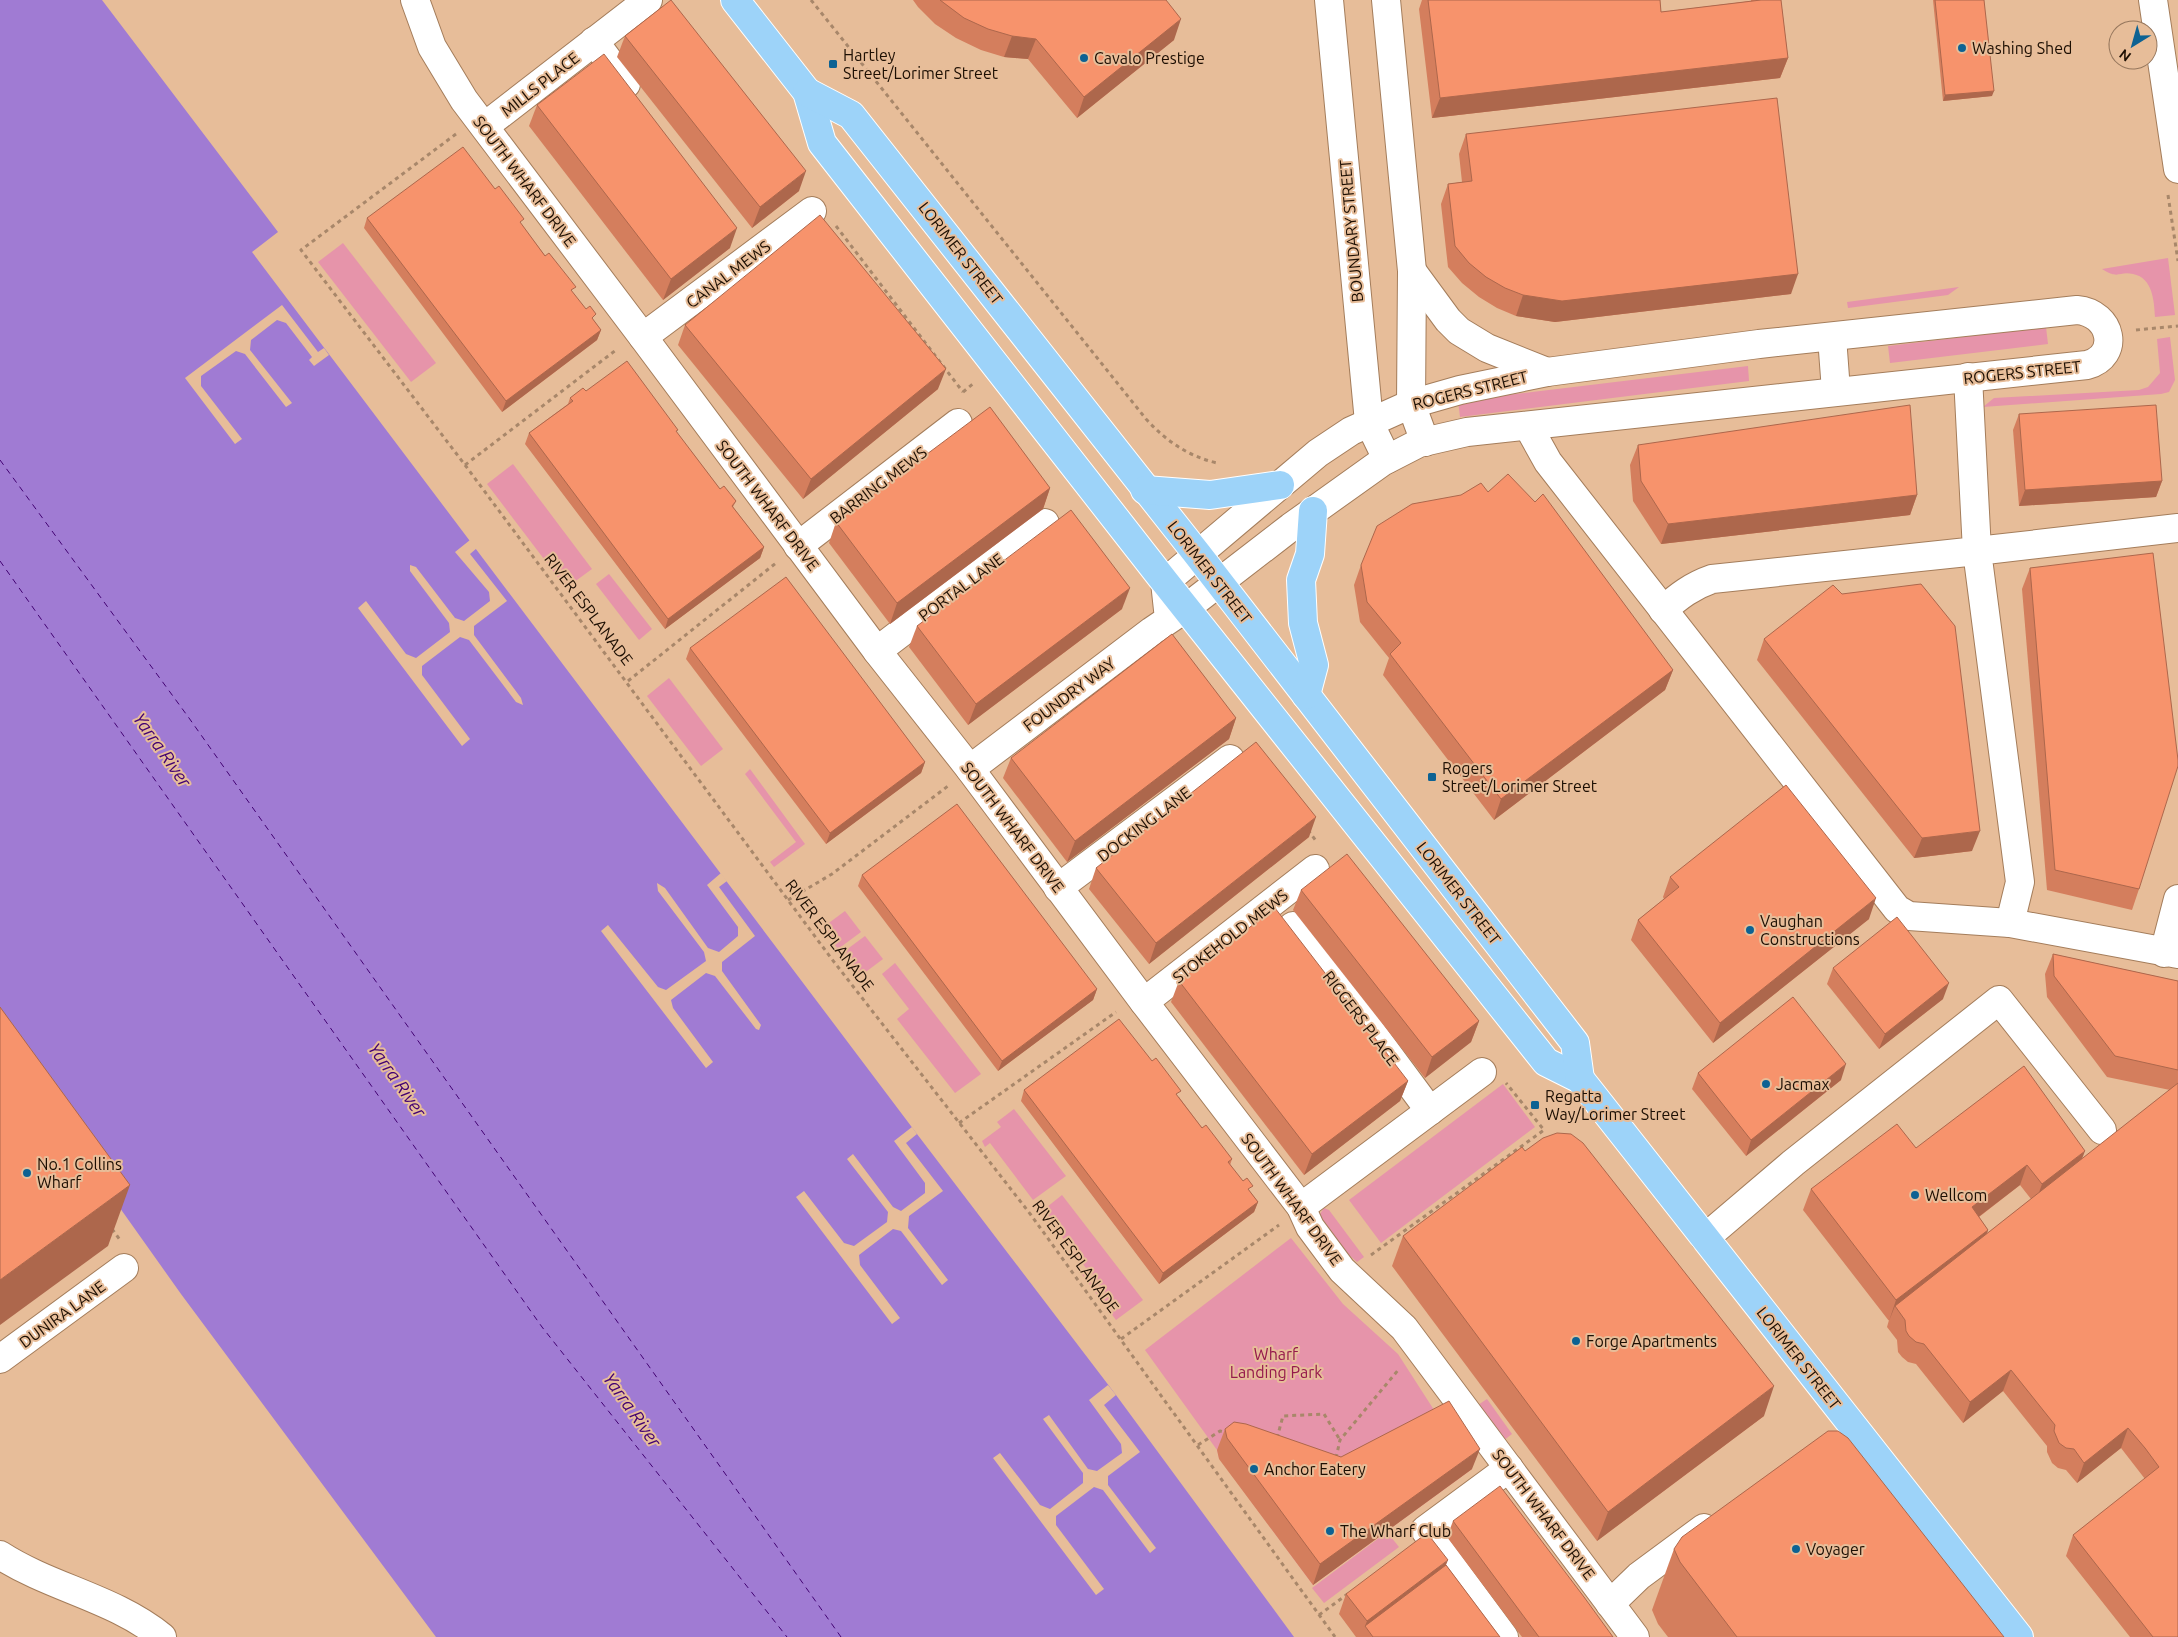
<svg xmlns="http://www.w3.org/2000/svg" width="2178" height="1637" viewBox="0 0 2178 1637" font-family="Ubuntu,sans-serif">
<rect width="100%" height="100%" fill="#e7bd99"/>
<g fill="#e694aa">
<polygon points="343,243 436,363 411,382 318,262"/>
<path d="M 2168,258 L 2175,315 L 2155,317 C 2154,301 2153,278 2133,274 C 2118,271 2119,280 2102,269 Z"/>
<polygon points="1959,287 1948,295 1848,308 1847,302"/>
<polygon points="2046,327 2048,344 1890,363 1888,346"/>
<polygon points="2170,337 2175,380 2169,392 2161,394 1983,407 1994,398 2139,390 2148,387 2160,373 2157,339"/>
<polygon points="1748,366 1749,381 1460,417 1458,401"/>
<polygon points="513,464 592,569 566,588 487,484"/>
<polygon points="609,574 652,629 639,640 596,584"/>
<polygon points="669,678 723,749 701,766 647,696"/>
<polygon points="750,769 805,844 774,867 770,862 796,842 745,774"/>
<polygon points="845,911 861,932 838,949 822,928"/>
<polygon points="865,936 883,959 859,977 842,953"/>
<polygon points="895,963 981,1074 955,1093 897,1019 909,1009 882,974"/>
<polygon points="1503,1084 1535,1127 1381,1243 1349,1200"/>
<polygon points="1014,1109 1066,1176 1033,1200 990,1143 985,1147 982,1141 1001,1127 997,1122"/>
<polygon points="1062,1195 1143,1300 1116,1320 1081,1273 1086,1268 1042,1211"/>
<polygon points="1324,1208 1329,1210 1364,1257 1357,1262 1347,1253 1334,1247 1318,1217"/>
<polygon points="1291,1238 1343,1304 1398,1354 1472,1469 1313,1585 1219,1458 1217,1450 1145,1350"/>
<polygon points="1487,1399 1512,1434 1503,1441 1478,1405"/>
<polygon points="1387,1532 1399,1547 1324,1603 1312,1588"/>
</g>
<polygon fill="#a07bd3" points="0,0 102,0 278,232 252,252 917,1134 1116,1395 1294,1637 436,1637 181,1294 0,1039"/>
<g fill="#e7bd99">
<polygon points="282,305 318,352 324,348 329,355 314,366 309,360 312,357 286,323 277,320 251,340 250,350 292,403 286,407 245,354 236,351 201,376 201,386 242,439 235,444 185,378"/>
<polygon points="470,540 477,548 470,554 507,601 474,626 474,635 521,698 523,705 516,702 469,640 460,637 422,666 422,675 470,739 462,746 358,608 366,601 406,654 416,658 450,632 449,623 410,571 410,565 416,567 455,618 464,621 490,601 489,592 455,552"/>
<polygon points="721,873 727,881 719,887 755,936 722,962 722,971 761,1025 759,1030 756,1029 715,976 706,973 671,1000 673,1008 713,1062 706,1068 601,931 608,925 658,987 666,990 706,961 704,952 658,891 657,883 665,888 708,948 719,952 738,936 738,927 707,885"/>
<polygon points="912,1127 917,1134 906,1143 943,1191 909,1216 908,1228 948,1280 942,1285 901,1231 893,1229 859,1255 860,1265 900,1318 892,1324 796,1197 804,1191 844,1243 854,1246 887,1222 888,1212 847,1159 853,1154 893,1207 901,1211 925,1193 925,1183 894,1141"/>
<polygon points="1108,1385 1116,1395 1104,1405 1140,1452 1108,1476 1108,1485 1156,1548 1150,1553 1103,1490 1094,1487 1056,1516 1056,1525 1104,1589 1096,1595 993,1458 1000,1453 1040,1505 1050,1509 1083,1483 1083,1473 1043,1419 1049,1415 1088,1469 1097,1471 1122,1453 1121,1444 1089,1400"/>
</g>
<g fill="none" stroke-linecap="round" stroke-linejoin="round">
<g stroke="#420272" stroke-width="1" stroke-dasharray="6 5" stroke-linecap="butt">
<polyline points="0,460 189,718 841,1637"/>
<polyline points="0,561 542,1327 787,1637"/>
</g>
<defs>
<g id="minor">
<polyline points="415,0 432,47 464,100 643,337 877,651 970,769 1144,1002 1301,1207 1310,1227 1342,1270 1404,1328 1635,1637"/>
<polyline points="1329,0 1369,422 1387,459"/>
<polyline points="1386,0 1412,271 1411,404 1425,442"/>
<polyline points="2153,0 2178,169"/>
<polyline points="594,41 626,84"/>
<polyline points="485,126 648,0"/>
<polyline points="1412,271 1448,320 1459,331 1487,348 1547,372"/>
<polyline points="643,337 812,211"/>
<polyline points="1832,337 1836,391"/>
<polyline points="1528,426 1548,462 1897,909 1909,916 2010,923 2178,954"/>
<polyline points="798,546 958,423"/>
<path d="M 1663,610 C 1679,596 1692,586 1712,579 L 1977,551 L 1968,377"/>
<polyline points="877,651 1045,523"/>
<path d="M 970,769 L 1152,631 L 1186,608 L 1291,527 L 1382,462 L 1419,443 L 1467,432 L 2087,365 C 2121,356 2112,313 2077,310 L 1759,344 L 1547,372 L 1460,390 L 1411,404 L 1351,431 L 1318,453 L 1165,582 L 1169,619"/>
<polyline points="1058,888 1230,759"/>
<polyline points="2010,923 2020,882 1977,551 2178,528"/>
<polyline points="1293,926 1430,1111"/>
<polyline points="2164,953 2178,899"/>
<polyline points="1144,1002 1315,869"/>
<polyline points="1301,1207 1482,1072"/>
<polyline points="1705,1238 1793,1163 1999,1000 2102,1130"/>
<polyline points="0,1359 124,1268"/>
<path d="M 0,1555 C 51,1588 114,1598 162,1637"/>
<polyline points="1610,1604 1639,1576 1704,1528"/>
<polyline points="1504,1637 1425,1530 1509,1468"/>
</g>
<g id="major">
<polyline points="735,0 807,92 822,143 1165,582 1546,1062 1580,1079 2019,1637"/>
<polyline points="807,92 851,115 1198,555 1575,1043 1580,1079"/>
<polyline points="1145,490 1210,495 1280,485"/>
<polyline points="1306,695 1314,665 1303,623 1301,580 1310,554 1313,511"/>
</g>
</defs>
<use href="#minor" stroke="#a47d5b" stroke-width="30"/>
<use href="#major" stroke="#fff" stroke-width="30"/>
<g stroke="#a8876a" stroke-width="3" stroke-dasharray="4 4" stroke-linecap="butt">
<path d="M 811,0 L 1146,419 C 1166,441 1188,456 1217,463"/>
<polyline points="456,134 301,250 465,465 831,958 1031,1215 1335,1637"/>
<polyline points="2168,195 2178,261"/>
<polyline points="836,226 963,392"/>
<polyline points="2136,330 2178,326"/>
<polyline points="963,392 974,383"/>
<polyline points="465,465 616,350"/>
<polyline points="628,681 776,563"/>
<polyline points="1308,830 1316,841"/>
<polyline points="788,900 832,874 948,786"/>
<polyline points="959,1123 1116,1012"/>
<polyline points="112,1229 120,1240"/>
<polyline points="1371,1255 1544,1130 1506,1083"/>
<polyline points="1121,1339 1279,1225"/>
<polyline points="1277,1438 1283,1416 1324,1414 1340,1440"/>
<polyline points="1198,1445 1220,1431 1228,1433"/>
<polyline points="1336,1458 1340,1440 1399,1369"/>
<polyline points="1319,1615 1349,1593"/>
</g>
<use href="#minor" stroke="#fff" stroke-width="28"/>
<use href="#major" stroke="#9dd3f9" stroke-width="28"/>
</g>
<g fill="#d47e5d" fill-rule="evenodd">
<polygon points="913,0 1166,0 1174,40 1077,118 1028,59 1004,57 981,50 956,38 935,24 918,7"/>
<polygon points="1422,0 1660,0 1661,12 1751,1 1751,0 1781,0 1788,58 1780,78 1432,118 1419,9"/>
<polygon points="1933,0 1984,0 1992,96 1943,101"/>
<polygon points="625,36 799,191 752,228 617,57"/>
<polygon points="537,105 730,248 663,300 529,126"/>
<polygon points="1466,134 1791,294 1555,322 1516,316 1497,308 1479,297 1462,283 1448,267 1441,204 1448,184 1462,182 1459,154"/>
<polygon points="367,218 522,225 601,330 597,340 502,412 364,228"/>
<polygon points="685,325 938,389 803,499 678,345"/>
<polygon points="586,391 677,433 720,489 736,501 733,507 764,547 760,558 665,629 525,444 529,433 568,404 570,398"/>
<polygon points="2019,414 2162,481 2156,497 2019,506 2013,430"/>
<polygon points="1638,445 1917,495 1910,515 1661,544 1633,501 1630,465"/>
<polygon points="1050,488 1043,509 890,624 829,543 836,522"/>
<polygon points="1488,492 1673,670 1665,690 1494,820 1383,675 1389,658 1360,622 1354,585 1361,565"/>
<polygon points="2030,568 2139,889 2132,910 2047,890 2022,589"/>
<polygon points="1122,609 968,725 909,647 917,626"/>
<polygon points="1764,639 1972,851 1914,858 1757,660"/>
<polygon points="690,648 925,762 921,773 826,844 686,659"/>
<polygon points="1236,718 1229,739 1067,862 1003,778 1011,758"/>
<polygon points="1309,837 1149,964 1089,889 1096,868"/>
<polygon points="862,875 1097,989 1093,1000 998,1071 858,886"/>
<polygon points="1670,877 1869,919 1713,1043 1631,940 1638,920 1664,899 1663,897"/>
<polygon points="1301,890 1479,1021 1471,1042 1425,1078 1293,910"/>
<path d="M 2053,954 L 2178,981 L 2178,1637 L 2130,1637 L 2066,1556 L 2073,1535 L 2145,1479 L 2121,1448 L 2077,1483 L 2066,1470 L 2058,1468 L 2052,1463 L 2047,1452 L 2047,1446 L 2003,1391 L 1963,1423 L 1916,1364 L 1908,1362 L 1902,1357 L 1898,1352 L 1897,1340 L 1887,1327 L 1889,1320 L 1889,1321 L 1803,1210 L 1811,1189 L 1916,1148 L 2082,1159 L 2170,1090 L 2107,1077 L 2047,997 L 2045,974 ZM 2020,1185 L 2031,1199 L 1987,1234 L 1988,1230 L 1979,1217 Z"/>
<polygon points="1833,968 1943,999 1879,1049 1827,984"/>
<polygon points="1179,981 1408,1081 1400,1101 1304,1175 1171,1002"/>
<polygon points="1698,1073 1841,1080 1746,1156 1692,1089"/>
<polygon points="1024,1090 1179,1097 1202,1128 1232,1159 1230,1165 1258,1202 1254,1212 1159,1284 1021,1101"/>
<polygon points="1525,1151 1764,1416 1597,1541 1392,1266 1403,1236"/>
<polygon points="1225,1429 1341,1457 1472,1469 1313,1585 1219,1459 1217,1450"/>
<polygon points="1453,1521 1613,1637 1522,1637 1447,1537"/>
<polygon points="1674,1549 2004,1637 1668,1637 1658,1624 1652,1610"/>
<polygon points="1446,1565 1500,1637 1356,1637 1339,1614 1346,1594"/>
</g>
<g fill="#ad674c">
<polygon points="1181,19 1174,40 1077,118 1084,97"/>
<polygon points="1012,36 1036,39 1028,59 1004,57"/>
<polygon points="1788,58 1780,78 1432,118 1440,98"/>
<polygon points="1994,91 1992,96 1943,101 1945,95"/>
<polygon points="806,171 799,191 752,228 760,207"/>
<polygon points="737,228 730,248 663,300 671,279"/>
<polygon points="1798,274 1791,294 1555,322 1516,316 1523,295"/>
<polygon points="601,330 597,340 502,412 506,401"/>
<polygon points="946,369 938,389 803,499 811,479"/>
<polygon points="2162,481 2156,497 2019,506 2025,490"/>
<polygon points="1050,488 1043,509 890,624 897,603"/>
<polygon points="1917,495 1910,515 1661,544 1668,524"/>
<polygon points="764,547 760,558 665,629 668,619"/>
<polygon points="1130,588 1122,609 968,725 976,704"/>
<polygon points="1673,670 1665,690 1494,820 1501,799"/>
<polygon points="1236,718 1229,739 1067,862 1075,841"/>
<polygon points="925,762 921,773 826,844 830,833"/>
<polygon points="1316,817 1309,837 1149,964 1156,943"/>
<polygon points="1980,831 1972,851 1914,858 1922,838"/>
<polygon points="1876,898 1869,919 1713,1043 1720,1023"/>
<polygon points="1949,983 1943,999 1879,1049 1885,1034"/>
<polygon points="1097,989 1093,1000 998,1071 1002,1061"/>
<polygon points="1479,1021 1471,1042 1425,1078 1432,1057"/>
<polygon points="1846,1064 1841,1080 1746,1156 1751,1140"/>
<polygon points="1408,1081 1400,1101 1304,1175 1312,1154"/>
<polygon points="2085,1151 2077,1172 2035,1204 2042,1184"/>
<polygon points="2027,1165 2020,1185 1964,1228 1972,1207"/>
<polygon points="130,1185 108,1246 0,1325 0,1280"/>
<polygon points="1258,1202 1254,1212 1159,1284 1163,1273"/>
<polygon points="1988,1230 1981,1250 1895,1306 1889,1321 1896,1300"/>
<polygon points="2011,1370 2003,1391 1963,1423 1970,1402"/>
<polygon points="1774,1386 1764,1416 1597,1541 1608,1512"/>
<polygon points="2128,1428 2121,1448 2077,1483 2084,1463"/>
<polygon points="1480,1449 1472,1469 1313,1585 1320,1564"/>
<polygon points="1448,1560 1440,1580 1365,1626 1367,1621"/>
</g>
<g fill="#f7936c" stroke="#ad674c">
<polygon points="671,0 806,171 760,207 625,36"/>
<polygon points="940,0 1166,0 1181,19 1084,97 1036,39 1012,36 988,29 964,18"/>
<polygon points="1428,0 1660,0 1661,12 1761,0 1781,0 1788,58 1440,98"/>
<polygon points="1935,0 1984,0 1994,91 1945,95"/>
<polygon points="604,54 737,228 671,279 537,105"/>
<polygon points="1777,98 1798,274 1562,301 1523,295 1505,288 1486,277 1469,263 1455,246 1448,184 1472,181 1466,134"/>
<polygon points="463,147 495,189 499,186 524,219 520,222 545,256 549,253 576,287 571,290 586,309 590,306 596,314 592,318 601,330 506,401 367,218"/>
<polygon points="820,215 946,369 811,479 685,325"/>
<polygon points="627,361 678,430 676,431 720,489 724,486 736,501 732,506 764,547 668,619 529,433 573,401 570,398 583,388 586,391"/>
<polygon points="1910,405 1917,495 1668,524 1641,481 1638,445"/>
<polygon points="2156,405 2162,481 2025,490 2019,414"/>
<polygon points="990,407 1050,488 897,603 836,522"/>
<polygon points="1508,474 1535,502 1543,494 1673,670 1501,799 1390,654 1401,643 1367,602 1361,565 1377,526 1412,504 1461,495 1481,483 1488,492"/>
<polygon points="1071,510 1130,588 976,704 917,626"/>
<polygon points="2153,553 2178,760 2178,766 2139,889 2055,870 2030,568"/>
<polygon points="786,577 925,762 830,833 690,648"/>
<polygon points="1921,584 1955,626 1980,831 1922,838 1764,639 1833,585 1842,594"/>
<polygon points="1172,634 1236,718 1075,841 1011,758"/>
<polygon points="1256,742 1316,817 1156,943 1096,868"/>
<polygon points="1786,785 1876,898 1720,1023 1638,920 1679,887 1670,877"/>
<polygon points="957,804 1097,989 1002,1061 862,875"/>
<polygon points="1347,854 1479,1021 1432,1057 1301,890"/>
<polygon points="1275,908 1408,1081 1312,1154 1179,981"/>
<polygon points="1897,917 1949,983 1885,1034 1833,968"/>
<polygon points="2053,954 2178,981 2178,1070 2115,1056 2054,976"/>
<polygon points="1793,997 1846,1064 1751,1140 1698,1073"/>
<polygon points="0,1007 130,1185 0,1280"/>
<polygon points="1119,1019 1152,1061 1156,1058 1181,1091 1176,1094 1202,1128 1206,1125 1232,1159 1228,1162 1243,1181 1247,1178 1253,1186 1248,1189 1258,1202 1163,1273 1024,1090"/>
<polygon points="2024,1066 2085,1151 2042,1184 2027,1165 1972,1207 1988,1230 1896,1300 1811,1189 1897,1124 1916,1148"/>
<polygon points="2178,1083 2178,1637 2153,1637 2073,1535 2159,1467 2145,1448 2128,1428 2084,1463 2074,1449 2066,1448 2059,1443 2054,1431 2055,1425 2011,1370 1970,1402 1924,1344 1916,1342 1909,1336 1906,1331 1905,1320 1895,1306"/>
<polygon points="1557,1133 1571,1134 1583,1143 1774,1386 1608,1512 1403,1236 1522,1147 1525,1151 1543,1138"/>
<polygon points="1449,1401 1480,1449 1320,1564 1227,1438 1225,1429 1234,1422 1246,1424 1341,1457"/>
<polygon points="1828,1431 1838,1431 1848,1438 2004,1637 1737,1637 1680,1562 1674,1549 1682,1537"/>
<polygon points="1500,1486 1584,1597 1613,1637 1539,1637 1453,1521"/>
<polygon points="1427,1533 1448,1560 1367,1621 1346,1594"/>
<polygon points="1446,1565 1500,1637 1373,1637 1365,1626"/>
</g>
<g fill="#0d6293" stroke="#e7bd99" stroke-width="2">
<circle cx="1962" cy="48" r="5"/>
<circle cx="1084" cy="58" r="5"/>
<rect x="828" y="59" width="10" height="10" rx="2.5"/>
<rect x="1427" y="772" width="10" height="10" rx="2.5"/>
<circle cx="1750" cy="930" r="5"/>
<circle cx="1766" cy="1084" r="5"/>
<rect x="1530" y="1100" width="10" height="10" rx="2.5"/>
<circle cx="27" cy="1173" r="5"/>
<circle cx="1915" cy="1195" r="5"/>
<circle cx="1576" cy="1341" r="5"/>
<circle cx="1254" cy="1469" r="5"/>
<circle cx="1330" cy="1531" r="5"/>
<circle cx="1796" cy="1549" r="5"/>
</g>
<g text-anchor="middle" stroke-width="4" stroke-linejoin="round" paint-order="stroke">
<g font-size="16" fill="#1d0f03" stroke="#e7bd99" text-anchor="start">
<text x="1972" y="54">Washing Shed</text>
<text x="843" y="61">Hartley<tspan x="843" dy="18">Street/Lorimer Street</tspan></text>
<text x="1094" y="64">Cavalo Prestige</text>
<text x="1442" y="774">Rogers<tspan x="1442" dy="18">Street/Lorimer Street</tspan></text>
<text x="1760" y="927">Vaughan<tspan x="1760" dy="18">Constructions</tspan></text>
<text x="1776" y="1090">Jacmax</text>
<text x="1545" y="1102">Regatta<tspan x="1545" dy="18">Way/Lorimer Street</tspan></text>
<text x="37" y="1170">No.1 Collins<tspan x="37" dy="18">Wharf</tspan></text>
<text x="1925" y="1201">Wellcom</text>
<text x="1586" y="1347">Forge Apartments</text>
<text x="1264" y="1475">Anchor Eatery</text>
<text x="1340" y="1537">The Wharf Club</text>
<text x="1806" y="1555">Voyager</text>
</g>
<g font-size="16" fill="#1d0f03" stroke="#e7bd99">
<text transform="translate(540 84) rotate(-38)" y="6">MILLS PLACE</text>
<text transform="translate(525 181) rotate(53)" y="6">SOUTH WHARF DRIVE</text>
<text transform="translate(1351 231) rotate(-95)" y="6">BOUNDARY STREET</text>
<text transform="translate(961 253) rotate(52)" y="6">LORIMER STREET</text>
<text transform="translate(728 274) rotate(-37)" y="6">CANAL MEWS</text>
<text transform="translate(2022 372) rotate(-6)" y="6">ROGERS STREET</text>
<text transform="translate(1470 390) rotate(-14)" y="6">ROGERS STREET</text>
<text transform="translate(878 485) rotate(-37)" y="6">BARRING MEWS</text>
<text transform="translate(768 505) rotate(53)" y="6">SOUTH WHARF DRIVE</text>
<text transform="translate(1210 572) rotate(52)" y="6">LORIMER STREET</text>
<text transform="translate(961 587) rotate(-37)" y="6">PORTAL LANE</text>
<text transform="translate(589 609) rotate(53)" y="6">RIVER ESPLANADE</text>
<text transform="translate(1069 694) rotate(-37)" y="6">FOUNDRY WAY</text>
<text transform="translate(1144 824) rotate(-37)" y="6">DOCKING LANE</text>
<text transform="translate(1013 827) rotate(53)" y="6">SOUTH WHARF DRIVE</text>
<text transform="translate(1459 893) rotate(52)" y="6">LORIMER STREET</text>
<text transform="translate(830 935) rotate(53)" y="6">RIVER ESPLANADE</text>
<text transform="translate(1230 936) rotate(-38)" y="6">STOKEHOLD MEWS</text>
<text transform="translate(1361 1018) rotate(53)" y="6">RIGGERS PLACE</text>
<text transform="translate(1292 1199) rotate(54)" y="6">SOUTH WHARF DRIVE</text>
<text transform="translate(1076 1256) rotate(54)" y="6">RIVER ESPLANADE</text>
<text transform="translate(62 1314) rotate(-36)" y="6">DUNIRA LANE</text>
<text transform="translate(1799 1358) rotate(52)" y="6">LORIMER STREET</text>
<text transform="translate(1544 1514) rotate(53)" y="6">SOUTH WHARF DRIVE</text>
</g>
<g font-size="16" fill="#95194c" stroke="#e7bd99">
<text x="1276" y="1360">Wharf<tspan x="1276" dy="18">Landing Park</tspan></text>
</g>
<g font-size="18" font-style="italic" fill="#420272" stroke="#e7bd99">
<text transform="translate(162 750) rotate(55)" y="6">Yarra River</text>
<text transform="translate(397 1080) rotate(55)" y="6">Yarra River</text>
<text transform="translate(632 1410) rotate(55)" y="6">Yarra River</text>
</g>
</g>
<g transform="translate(2133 45) rotate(217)"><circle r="24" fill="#e7bd99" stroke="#96775d"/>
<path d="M0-4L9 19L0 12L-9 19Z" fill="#0d6293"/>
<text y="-8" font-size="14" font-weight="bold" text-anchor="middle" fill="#1d0f03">N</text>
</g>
</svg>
